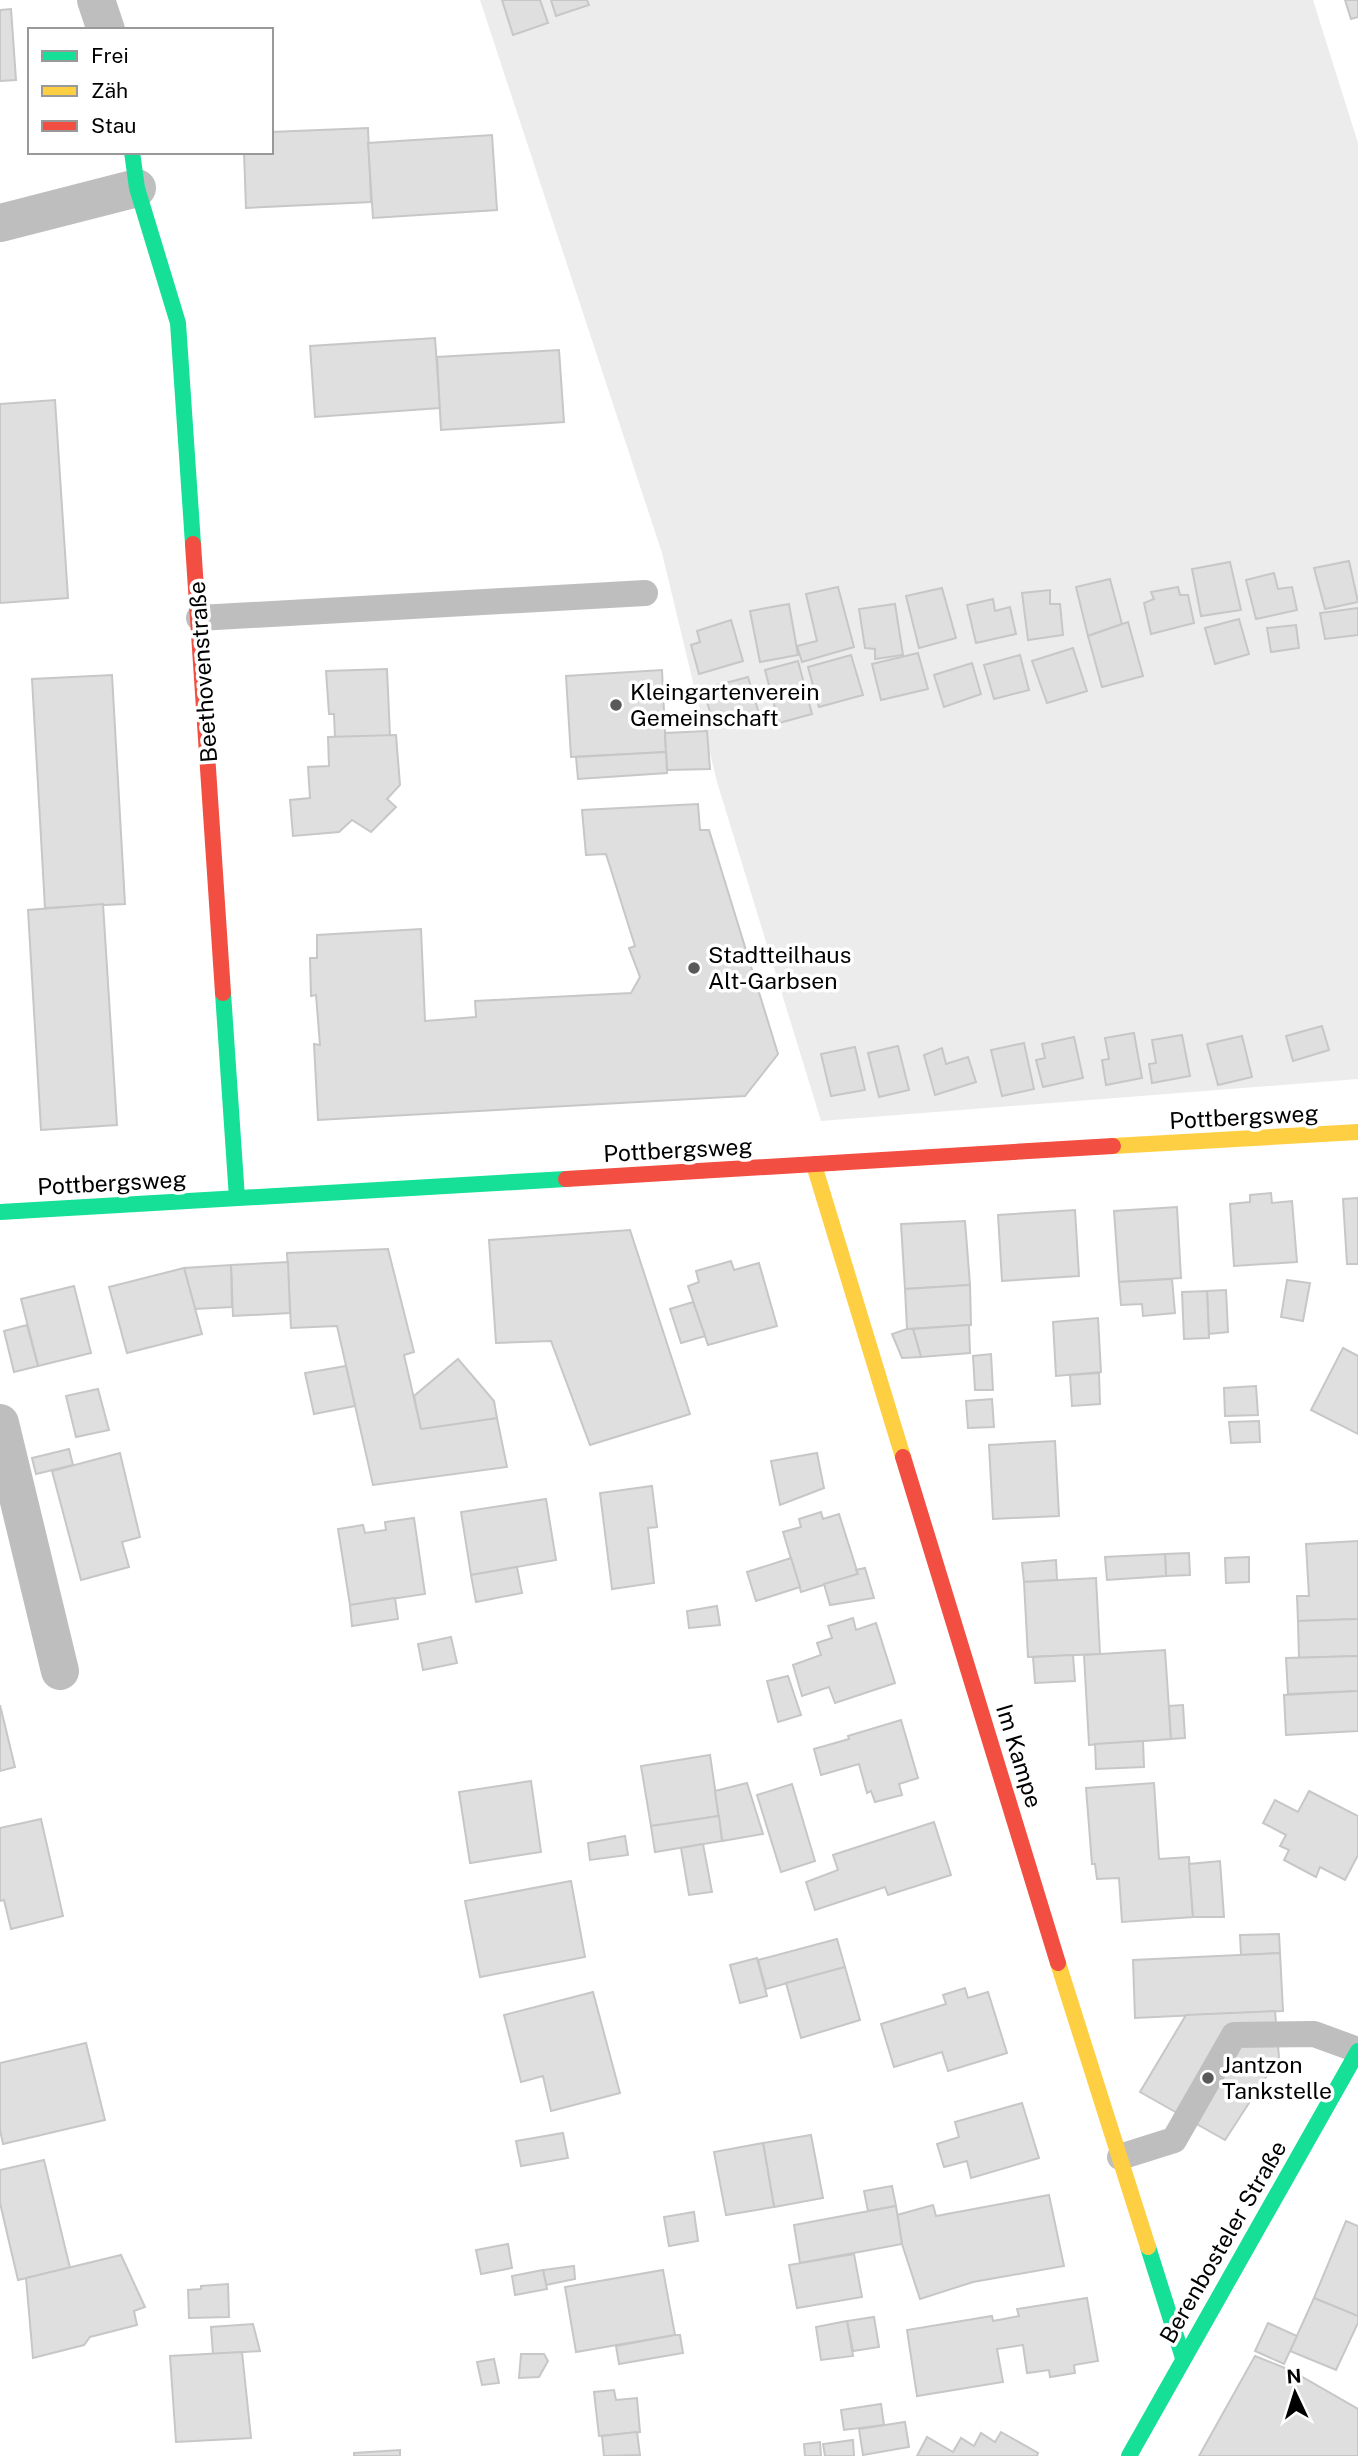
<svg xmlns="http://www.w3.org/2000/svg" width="1358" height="2456" viewBox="0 0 1358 2456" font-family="'Public Sans',sans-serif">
<rect width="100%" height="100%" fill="#fff"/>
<polygon fill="#ececec" points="480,0 1313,0 1358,143 1358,1079 821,1121 717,782 662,553"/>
<g fill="#dfdfdf" stroke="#c7c7c7" stroke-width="2">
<polygon points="502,0 540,0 548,23 513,35"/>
<polygon points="551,0 587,0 589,5 556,16"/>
<polygon points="1345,0 1358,0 1358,17 1351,19"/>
<polygon points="11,9 16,80 0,81 0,10"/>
<polygon points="368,128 371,202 246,208 244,152 271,152 271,132"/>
<polygon points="492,135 497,210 373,218 368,143"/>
<polygon points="435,338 440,408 315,417 310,346"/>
<polygon points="559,350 564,422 441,430 437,357"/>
<polygon points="55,400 68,598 0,603 0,404"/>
<polygon points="1349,561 1358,602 1325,609 1314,568"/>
<polygon points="1230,562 1241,610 1201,616 1192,569"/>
<polygon points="1274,573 1278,589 1292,587 1297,610 1256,619 1246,580"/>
<polygon points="1110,579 1122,624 1088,636 1076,587"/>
<polygon points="838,587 854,647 802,662 797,646 817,641 806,594"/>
<polygon points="1178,587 1180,595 1188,595 1194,623 1151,634 1144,603 1154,599 1151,592"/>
<polygon points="942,588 956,638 919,648 906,596"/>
<polygon points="1050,590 1050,604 1060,604 1063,635 1028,640 1022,593"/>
<polygon points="993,599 995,611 1010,607 1016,634 976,643 967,605"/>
<polygon points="789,604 798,655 760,662 750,611"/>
<polygon points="895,604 903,655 875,659 875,649 865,648 859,609"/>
<polygon points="1358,608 1358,635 1325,639 1320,613"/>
<polygon points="1239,619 1249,654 1215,664 1205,628"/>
<polygon points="731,620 743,661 699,674 691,645 700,642 697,631"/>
<polygon points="1128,622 1143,676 1102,687 1088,636"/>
<polygon points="1296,625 1299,648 1271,652 1267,628"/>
<polygon points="1073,648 1087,691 1047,703 1032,661"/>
<polygon points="918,653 928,689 881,700 872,664"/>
<polygon points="851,655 863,695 819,707 808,667"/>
<polygon points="1020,655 1029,690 994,699 984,665"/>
<polygon points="798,661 812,714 779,723 765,670"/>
<polygon points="972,663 981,694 944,707 934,675"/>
<polygon points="387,669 390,736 335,738 334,714 329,714 326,671"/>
<polygon points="662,670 666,752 571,757 566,676"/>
<polygon points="112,675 125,904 45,908 32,679"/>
<polygon points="748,677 760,717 726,726 721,711 711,715 703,689"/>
<polygon points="707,731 710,769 667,770 665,733"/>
<polygon points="396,735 400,785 387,799 396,807 371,832 352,820 339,832 293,836 290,800 310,798 308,767 329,766 328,737"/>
<polygon points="666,752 667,773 578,779 576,757"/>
<polygon points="698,804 700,830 709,830 778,1054 745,1096 318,1120 314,1044 320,1045 316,995 311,996 310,958 317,958 317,935 421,929 425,1021 476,1017 475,1001 631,993 640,977 629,948 635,946 606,854 586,855 582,810"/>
<polygon points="103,904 117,1125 41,1130 28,910"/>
<polygon points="1322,1026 1329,1050 1293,1061 1286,1036"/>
<polygon points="1134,1033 1142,1078 1106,1085 1102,1060 1109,1059 1105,1038"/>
<polygon points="1182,1035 1190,1076 1152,1083 1149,1064 1156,1063 1152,1040"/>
<polygon points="1242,1036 1252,1077 1218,1085 1207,1044"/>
<polygon points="1074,1037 1083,1078 1043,1087 1036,1060 1045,1058 1042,1044"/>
<polygon points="1024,1043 1034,1089 1002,1096 991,1050"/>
<polygon points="898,1046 909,1090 879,1097 868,1053"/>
<polygon points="855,1047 865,1090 831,1096 821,1054"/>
<polygon points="942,1048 946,1064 968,1057 976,1082 935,1095 924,1055"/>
<polygon points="1271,1193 1272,1203 1292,1201 1297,1262 1234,1266 1230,1204 1250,1202 1250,1195"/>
<polygon points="1358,1198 1358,1264 1347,1264 1343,1199"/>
<polygon points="1177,1207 1181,1278 1119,1282 1114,1211"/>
<polygon points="1075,1210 1079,1276 1002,1281 998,1215"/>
<polygon points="965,1221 970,1285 905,1289 901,1224"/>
<polygon points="630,1230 690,1414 590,1445 551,1341 496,1343 489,1240"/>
<polygon points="388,1249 414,1352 404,1355 421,1429 497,1418 507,1467 373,1485 337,1326 291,1328 287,1253"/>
<polygon points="731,1261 734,1270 759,1263 777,1326 708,1345 688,1286 699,1282 696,1271"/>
<polygon points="288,1262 290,1313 233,1316 231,1265"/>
<polygon points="231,1265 232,1307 195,1309 184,1268"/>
<polygon points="184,1268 202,1334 127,1353 109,1287"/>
<polygon points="1172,1279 1175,1313 1143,1316 1142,1304 1121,1305 1119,1282"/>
<polygon points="1287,1280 1310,1283 1303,1321 1281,1317"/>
<polygon points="970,1285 971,1325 907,1329 905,1289"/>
<polygon points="74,1286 91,1353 38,1366 21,1299"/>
<polygon points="1226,1290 1228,1332 1209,1334 1207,1291"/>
<polygon points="1207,1291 1209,1338 1184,1339 1182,1292"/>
<polygon points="693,1302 705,1336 681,1343 670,1309"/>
<polygon points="1098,1318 1101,1372 1056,1376 1053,1322"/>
<polygon points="27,1325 38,1366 14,1372 4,1331"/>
<polygon points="969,1325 970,1353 921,1357 913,1329"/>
<polygon points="907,1329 913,1329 921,1357 902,1358 892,1334"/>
<polygon points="1343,1348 1358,1356 1358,1434 1311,1410"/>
<polygon points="991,1354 993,1390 975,1390 973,1356"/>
<polygon points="458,1359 494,1401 497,1418 421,1429 414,1396"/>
<polygon points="346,1366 355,1406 314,1414 305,1373"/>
<polygon points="1099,1373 1100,1404 1072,1406 1070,1375"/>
<polygon points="1256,1386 1258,1415 1225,1416 1224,1388"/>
<polygon points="98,1389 109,1430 76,1437 66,1396"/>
<polygon points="992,1399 994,1427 968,1428 966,1401"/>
<polygon points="1259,1421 1260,1442 1231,1443 1229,1422"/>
<polygon points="1055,1441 1059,1516 993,1519 989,1445"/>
<polygon points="69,1449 73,1465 36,1474 32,1458"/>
<polygon points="120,1453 140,1537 122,1542 129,1567 81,1580 52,1471"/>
<polygon points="817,1453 824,1488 780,1505 771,1461"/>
<polygon points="652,1486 657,1527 648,1528 654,1583 612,1589 600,1493"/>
<polygon points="546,1499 556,1560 471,1575 461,1512"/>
<polygon points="821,1512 823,1519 839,1514 858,1574 801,1592 783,1532 801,1527 799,1519"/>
<polygon points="414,1518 425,1594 350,1605 338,1529 363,1525 365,1533 386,1530 385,1522"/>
<polygon points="1358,1541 1358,1619 1298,1621 1297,1596 1309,1596 1306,1544"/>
<polygon points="1189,1553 1190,1575 1166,1576 1165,1554"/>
<polygon points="1165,1554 1166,1576 1107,1580 1105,1557"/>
<polygon points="1249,1557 1249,1582 1226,1583 1225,1558"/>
<polygon points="791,1558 800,1587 756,1601 747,1572"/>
<polygon points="1056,1560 1057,1580 1024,1582 1022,1563"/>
<polygon points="517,1567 522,1593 476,1602 471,1575"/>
<polygon points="865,1568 874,1598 830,1605 824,1584 858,1574 856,1570"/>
<polygon points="1096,1578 1100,1654 1028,1657 1024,1582"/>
<polygon points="395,1598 398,1619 352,1626 350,1605"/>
<polygon points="717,1606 720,1625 689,1628 687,1611"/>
<polygon points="853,1618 856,1630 876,1623 895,1683 835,1703 829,1687 802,1696 793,1665 821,1655 817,1643 832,1638 828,1626"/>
<polygon points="1358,1619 1358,1656 1299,1658 1298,1621"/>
<polygon points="451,1637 457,1663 423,1670 418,1644"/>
<polygon points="1165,1650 1171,1739 1089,1745 1084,1655"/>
<polygon points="1073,1655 1075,1681 1035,1683 1033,1657"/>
<polygon points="1358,1656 1358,1691 1288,1694 1286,1658"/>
<polygon points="788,1676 801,1715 778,1722 767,1681"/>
<polygon points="1358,1691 1358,1731 1286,1735 1284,1695"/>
<polygon points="0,1705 15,1767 0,1771"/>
<polygon points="1183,1705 1185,1738 1171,1739 1169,1706"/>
<polygon points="901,1720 918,1778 899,1784 902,1795 875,1802 871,1791 867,1793 859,1764 821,1775 814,1749 849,1739 848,1736"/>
<polygon points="1143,1741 1144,1767 1096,1769 1095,1744"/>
<polygon points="710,1755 719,1816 651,1826 641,1766"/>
<polygon points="531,1781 541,1852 470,1863 459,1792"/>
<polygon points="747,1783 763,1834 722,1841 715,1791"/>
<polygon points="1154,1783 1159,1859 1189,1857 1193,1917 1122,1922 1119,1878 1097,1879 1095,1864 1092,1864 1086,1788"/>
<polygon points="792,1784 815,1861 781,1872 757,1795"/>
<polygon points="1309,1791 1358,1816 1358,1855 1345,1880 1320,1867 1316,1877 1284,1860 1289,1850 1280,1846 1286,1835 1263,1823 1275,1800 1298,1812"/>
<polygon points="719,1816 722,1841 655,1852 651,1826"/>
<polygon points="41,1819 63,1916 11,1929 4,1900 0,1901 0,1828"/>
<polygon points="934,1822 951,1875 888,1895 885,1887 815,1910 806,1882 838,1870 833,1855"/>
<polygon points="625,1836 628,1855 590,1860 588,1843"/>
<polygon points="703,1844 712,1892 689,1895 681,1848"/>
<polygon points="1220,1861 1224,1917 1193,1917 1189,1864"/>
<polygon points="571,1881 585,1957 480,1977 465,1901"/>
<polygon points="1279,1934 1280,1953 1241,1955 1240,1935"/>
<polygon points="837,1939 845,1967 766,1989 758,1960"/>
<polygon points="1280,1953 1283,2011 1135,2018 1133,1960"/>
<polygon points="757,1958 767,1996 740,2003 730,1965"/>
<polygon points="845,1967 860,2020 801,2038 786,1983"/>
<polygon points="965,1988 968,1998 988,1992 1007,2053 948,2071 942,2052 894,2067 881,2024 946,2004 943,1995"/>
<polygon points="593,1992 620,2093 551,2111 543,2076 521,2082 504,2015"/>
<polygon points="1275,2011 1279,2057 1225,2140 1140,2092 1186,2015"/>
<polygon points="86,2043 105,2120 3,2144 0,2130 0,2063"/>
<polygon points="1022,2103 1039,2158 971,2178 967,2161 944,2167 937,2144 959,2137 955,2122"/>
<polygon points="563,2133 568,2158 521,2166 516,2141"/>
<polygon points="811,2135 823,2198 774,2207 763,2143"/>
<polygon points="763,2143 774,2207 726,2215 714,2152"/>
<polygon points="44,2160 70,2268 18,2280 0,2203 0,2170"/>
<polygon points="892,2186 896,2206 868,2211 864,2191"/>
<polygon points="1049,2195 1064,2266 973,2282 920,2299 902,2244 897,2215 933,2205 936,2216"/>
<polygon points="896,2206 902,2244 800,2263 794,2225"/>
<polygon points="694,2212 698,2241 669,2246 664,2217"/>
<polygon points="1346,2221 1358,2226 1358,2316 1314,2298"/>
<polygon points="508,2244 512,2268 481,2274 476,2250"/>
<polygon points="854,2254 862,2297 797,2308 789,2265"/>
<polygon points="121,2255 145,2307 134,2311 137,2325 90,2337 84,2345 33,2358 26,2278"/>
<polygon points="574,2266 575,2279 546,2285 543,2270"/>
<polygon points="543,2270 547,2289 515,2295 512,2276"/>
<polygon points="663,2270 675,2335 576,2352 565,2287"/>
<polygon points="228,2284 229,2317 189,2318 188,2290 201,2289 201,2286"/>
<polygon points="1087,2298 1098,2361 1074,2365 1075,2373 1050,2377 1049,2370 1027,2373 1023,2345 997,2349 1003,2382 917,2396 907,2330 992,2316 993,2321 1019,2316 1017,2309"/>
<polygon points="1314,2298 1358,2316 1358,2323 1336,2370 1290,2351"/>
<polygon points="874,2317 879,2347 853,2351 847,2321"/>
<polygon points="847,2321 853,2356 821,2360 816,2327"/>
<polygon points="1268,2323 1297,2336 1284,2364 1255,2351"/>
<polygon points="253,2324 260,2351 213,2354 211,2327"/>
<polygon points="675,2335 680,2335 683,2353 619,2364 616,2346"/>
<polygon points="242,2352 251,2438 176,2442 170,2356"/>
<polygon points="521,2354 544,2354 548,2361 539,2377 519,2378"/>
<polygon points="1255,2356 1290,2370 1358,2409 1358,2456 1199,2456"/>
<polygon points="494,2359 499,2383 482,2385 477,2362"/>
<polygon points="614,2390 616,2400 637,2398 640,2432 599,2436 594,2392"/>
<polygon points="881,2404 884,2425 844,2430 841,2410"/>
<polygon points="905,2422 909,2447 863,2455 859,2429"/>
<polygon points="637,2432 640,2455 604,2456 602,2436"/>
<polygon points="1001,2432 1038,2453 1037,2456 917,2456 927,2437 953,2452 961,2438 974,2446 981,2433 995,2442"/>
<polygon points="853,2440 854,2456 825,2456 823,2444"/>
<polygon points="820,2442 821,2456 805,2456 804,2444"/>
<polygon points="400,2450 400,2456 354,2456 354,2453"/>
</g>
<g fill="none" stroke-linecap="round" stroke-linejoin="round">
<g stroke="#bebebe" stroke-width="26">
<polyline points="199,618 645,593"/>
<polyline points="1120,2157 1174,2140 1234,2035 1314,2034 1358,2050"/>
</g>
<g stroke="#bebebe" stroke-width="38">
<polyline points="96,0 106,30"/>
<polyline points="0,223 137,188"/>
<polyline points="0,1423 60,1671"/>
</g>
<g stroke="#16e098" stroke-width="16">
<polyline points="132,152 137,188 178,323 193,544"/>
<polyline points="223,993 237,1198"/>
<polyline points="0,1212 566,1179"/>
<polyline points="1148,2247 1183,2358"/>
<polyline points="1129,2456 1358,2051"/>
</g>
<g stroke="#ffcf43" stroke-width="16">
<polyline points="1113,1146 1358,1132"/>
<polyline points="814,1165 903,1457"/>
<polyline points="1058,1963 1148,2247"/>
</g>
<g stroke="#f24e42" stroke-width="16">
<polyline points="193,544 223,993"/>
<polyline points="566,1179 1113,1146"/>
<polyline points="903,1457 1058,1963"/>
</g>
</g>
<g fill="#595959" stroke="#fff" stroke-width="2.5">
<circle cx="616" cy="705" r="7"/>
<circle cx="694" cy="968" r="7"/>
<circle cx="1208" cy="2078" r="7"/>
</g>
<g text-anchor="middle" stroke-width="7" stroke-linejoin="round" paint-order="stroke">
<g font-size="23" fill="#000" stroke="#fff">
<text transform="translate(203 672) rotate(-94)" y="8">Beethovenstraße</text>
<text transform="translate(1244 1117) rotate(-3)" y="8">Pottbergsweg</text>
<text transform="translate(678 1150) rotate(-3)" y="8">Pottbergsweg</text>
<text transform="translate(112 1183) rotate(-3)" y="8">Pottbergsweg</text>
<text transform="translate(1019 1756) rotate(73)" y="8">Im Kampe</text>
<text transform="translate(1223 2242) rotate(-60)" y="8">Berenbosteler Straße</text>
</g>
<g font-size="23" fill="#000" stroke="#fff" text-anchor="start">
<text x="630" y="700">Kleingartenverein<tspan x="630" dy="26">Gemeinschaft</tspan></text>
<text x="708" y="963">Stadtteilhaus<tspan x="708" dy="26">Alt-Garbsen</tspan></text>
<text x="1222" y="2073">Jantzon<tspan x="1222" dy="26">Tankstelle</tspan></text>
</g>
</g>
<rect x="28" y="28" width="245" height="126" fill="#ffffff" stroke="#999999" stroke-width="2"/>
<rect x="42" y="51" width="35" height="10" fill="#16e098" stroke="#999999" stroke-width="2"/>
<text x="91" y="63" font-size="21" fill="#000000">Frei</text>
<rect x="42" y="86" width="35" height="10" fill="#ffcf43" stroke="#999999" stroke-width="2"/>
<text x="91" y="98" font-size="21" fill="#000000">Zäh</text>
<rect x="42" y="121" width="35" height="10" fill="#f24e42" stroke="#999999" stroke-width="2"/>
<text x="91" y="133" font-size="21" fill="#000000">Stau</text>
<g transform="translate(1295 2393) rotate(356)" stroke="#ffffff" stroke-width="5" paint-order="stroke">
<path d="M0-5L12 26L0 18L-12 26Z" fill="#000000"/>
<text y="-10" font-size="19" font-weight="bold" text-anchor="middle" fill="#000000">N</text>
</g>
</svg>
